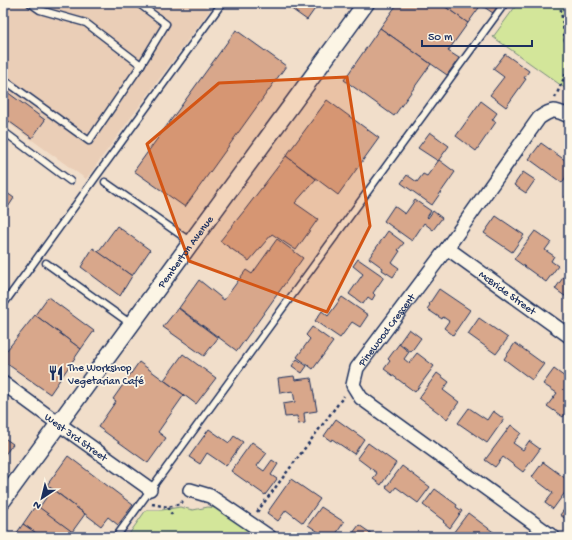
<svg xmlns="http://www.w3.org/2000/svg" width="572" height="540" viewBox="0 0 572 540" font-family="'Gochi Hand',sans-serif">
<rect width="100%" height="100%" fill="#f1deca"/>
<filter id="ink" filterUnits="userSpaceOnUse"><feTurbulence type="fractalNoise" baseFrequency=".025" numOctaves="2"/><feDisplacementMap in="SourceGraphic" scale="8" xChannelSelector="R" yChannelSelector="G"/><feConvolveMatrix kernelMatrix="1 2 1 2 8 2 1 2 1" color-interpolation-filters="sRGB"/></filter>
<g filter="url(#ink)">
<polygon fill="#eaceb7" points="3,3 201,3 210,10 86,179 3,119"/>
<g fill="#d3e69a" stroke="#778a7c">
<polygon points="518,3 569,3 569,91 493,37"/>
<polygon points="180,507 193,510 208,507 216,508 259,537 127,537 146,510 162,510"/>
</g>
<g fill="#d8a78b" stroke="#1b2f5e">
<polygon points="283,3 319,3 307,20"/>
<polygon points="398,3 440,3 468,23 448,51 459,58 447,75 380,28"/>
<polygon points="440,3 500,3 493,13 481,5 468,23"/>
<polygon points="380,28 431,64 394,116 344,80"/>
<polygon points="236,30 286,66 185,207 134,171"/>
<polygon points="505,54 529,71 524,78 526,79 506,107 490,95 504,77 493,69"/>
<polygon points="3,89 45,120 32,138 3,117"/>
<polygon points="327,100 379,138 338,195 286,156"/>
<polygon points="481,101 497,113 492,120 496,122 476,151 456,136"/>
<polygon points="430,132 449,146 438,161 418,148"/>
<polygon points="541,143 569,163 569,172 562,183 529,159"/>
<polygon points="286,156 316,179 295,203 318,219 296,250 272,234 249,261 220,241 244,211"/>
<polygon points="439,160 455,172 432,205 401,183 407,175 417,182 423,174 427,176"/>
<polygon points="523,172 535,180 526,193 514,185"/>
<polygon points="3,190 14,198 3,215"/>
<polygon points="569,192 569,200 565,197"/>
<polygon points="415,200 431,211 427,217 428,218 433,211 442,218 433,230 424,223 412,241 384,221 394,206 405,214"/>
<polygon points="496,216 524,235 512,252 484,233"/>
<polygon points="117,226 150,250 132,276 98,252"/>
<polygon points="388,231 404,243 398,250 400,251 392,263 399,268 393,277 382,270 383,268 369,258"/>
<polygon points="535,231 551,242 545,250 554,256 551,261 558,266 546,282 514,259"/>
<polygon points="277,239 303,258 237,351 179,308 199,280 224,300 246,270 252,274"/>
<polygon points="93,248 132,276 120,296 81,267"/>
<polygon points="358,259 384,277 373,293 375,295 372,300 368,297 363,304 349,294 363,274 353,266"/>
<polygon points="567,272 569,274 569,299 555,289"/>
<polygon points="439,289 470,310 453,335 444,328 449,321 443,317 442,319 427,309 430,305 429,304"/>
<polygon points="48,297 94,331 81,349 35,315"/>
<polygon points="342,297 368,315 360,327 352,322 340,338 315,321 322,311 328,316"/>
<polygon points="178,308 218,338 204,356 163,327"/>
<polygon points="35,315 81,349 50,394 3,361 3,355"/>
<polygon points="479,318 508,338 496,354 468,334"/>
<polygon points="312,327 333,342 313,369 297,357 310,339 306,335"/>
<polygon points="409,329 421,338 411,352 399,343"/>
<polygon points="515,343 544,364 532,380 504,359"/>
<polygon points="399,344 409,352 404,359 409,363 417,353 434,366 415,392 384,369 390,361 388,359"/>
<polygon points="183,354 216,378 196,404 164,380"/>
<polygon points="297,359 307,366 302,373 292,366"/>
<polygon points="139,362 184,395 158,432 166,438 148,463 98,427 116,401 113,399"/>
<polygon points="554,369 569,380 569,409 563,417 547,406 557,393 543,384"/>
<polygon points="437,373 449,382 443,390 459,402 447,419 419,398"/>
<polygon points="294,376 295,380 311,378 317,411 304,413 305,423 298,424 297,416 285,417 283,404 295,402 293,391 280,393 278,378"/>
<polygon points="469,408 487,420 493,411 504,419 487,443 458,423"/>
<polygon points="336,419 364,439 354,454 332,439 331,441 324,436"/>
<polygon points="511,425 521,433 513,443 523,450 529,441 540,449 523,472 503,457 495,467 485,460"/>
<polygon points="209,429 229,443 234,436 243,442 226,466 207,453 200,464 189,457"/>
<polygon points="3,437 13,444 3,457"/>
<polygon points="252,442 267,453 257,466 264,471 272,460 278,464 271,475 277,479 265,495 231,471"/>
<polygon points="368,443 396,463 381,485 373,479 377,473 357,458"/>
<polygon points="68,456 133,505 118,525 108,517 101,526 47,485"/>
<polygon points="543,462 569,481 569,487 553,509 545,503 553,493 532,477"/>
<polygon points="402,466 430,487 418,503 396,487 392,492 386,487"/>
<polygon points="291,479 320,499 303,523 286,510 278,521 267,513"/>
<polygon points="52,489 85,514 72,532 39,508"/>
<polygon points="435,489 457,505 456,507 462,511 450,528 443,522 444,521 423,505"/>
<polygon points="569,503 569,521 560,515"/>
<polygon points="36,505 74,533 72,537 42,537 23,524"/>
<polygon points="321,507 344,522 334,537 326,537 308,525"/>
<polygon points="468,513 496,534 494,537 463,537 461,535 459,537 450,537"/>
<polygon points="23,524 42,537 14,537"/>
<polygon points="359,525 375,536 374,537 350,537"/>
</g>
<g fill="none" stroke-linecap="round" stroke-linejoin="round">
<defs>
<g id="service">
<polyline points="138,3 166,24 141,65"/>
<polyline points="3,79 89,141 141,65 86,23 40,10 30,3"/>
<polyline points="3,131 70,181"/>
<polyline points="105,182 191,242"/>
<polyline points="46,263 131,324"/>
<polyline points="3,305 222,3"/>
<polyline points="116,537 505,3"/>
</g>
<g id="minor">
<path id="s1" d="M 447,248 L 569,336"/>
<path id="s2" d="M 3,383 L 59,424 L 150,489"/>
<polyline points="190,490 210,496 270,537"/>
<path id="s3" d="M 553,537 L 361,398 L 353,385 L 357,368 L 447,248 L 539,118 C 552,109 554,109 569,116"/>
</g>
<g id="tertiary">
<path id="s4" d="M 3,500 L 366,3"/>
</g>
</defs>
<use href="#service" stroke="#1b2f5e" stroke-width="9"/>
<use href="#minor" stroke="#1b2f5e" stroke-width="16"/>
<use href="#tertiary" stroke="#1b2f5e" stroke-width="19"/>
<g stroke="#1b2f5e" stroke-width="2.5" stroke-dasharray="3 3" stroke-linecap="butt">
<polyline points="560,3 565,40 569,56"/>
<polyline points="555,98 569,67"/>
<polyline points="152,504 168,507 180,504 183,501"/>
<polyline points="168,507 172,515"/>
<polyline points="257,512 344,396"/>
</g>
<use href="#service" stroke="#fcf5e5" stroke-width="6"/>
<use href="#minor" stroke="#fcf5e5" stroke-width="13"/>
<use href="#tertiary" stroke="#fcf5e5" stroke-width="16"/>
</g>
</g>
<path fill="#d45514" fill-opacity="0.2" stroke="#d45514" stroke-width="3" stroke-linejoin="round" d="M 347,77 L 370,226 L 327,312 L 189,261 L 147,144 L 219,83 Z"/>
<defs>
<symbol id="restaurant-bare" viewBox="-9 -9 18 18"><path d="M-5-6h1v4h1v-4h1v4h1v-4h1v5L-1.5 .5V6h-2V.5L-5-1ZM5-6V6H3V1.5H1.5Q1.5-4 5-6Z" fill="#1b2f5e" stroke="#fcf5e5" stroke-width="2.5" paint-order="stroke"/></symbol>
</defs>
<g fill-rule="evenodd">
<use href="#restaurant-bare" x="45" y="362" width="22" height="22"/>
</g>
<g text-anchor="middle" stroke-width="3.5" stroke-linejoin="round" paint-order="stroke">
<g font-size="11" fill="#1b2f5e" stroke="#fcf5e5">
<text dy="4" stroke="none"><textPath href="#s4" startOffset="308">Pemberton Avenue</textPath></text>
<text dy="4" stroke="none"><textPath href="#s1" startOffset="75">McBride Street</textPath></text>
<text dy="4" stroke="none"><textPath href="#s3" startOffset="318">Pinewood Crescent</textPath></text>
<text dy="4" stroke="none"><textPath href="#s2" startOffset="91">West 3rd Street</textPath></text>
</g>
<g font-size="11" fill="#1b2f5e" stroke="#fcf5e5" text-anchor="start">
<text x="68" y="371">The Workshop<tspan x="68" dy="13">Vegetarian Café</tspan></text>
</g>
</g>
<rect width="572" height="540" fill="none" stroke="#fcf5e5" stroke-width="16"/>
<rect x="8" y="8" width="556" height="524" fill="none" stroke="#1b2f5e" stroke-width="1.5" filter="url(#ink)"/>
<g transform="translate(42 498) rotate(215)" stroke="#fcf5e5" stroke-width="3" paint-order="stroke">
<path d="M0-3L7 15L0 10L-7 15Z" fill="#1b2f5e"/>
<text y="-6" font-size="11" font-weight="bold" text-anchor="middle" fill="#1b2f5e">N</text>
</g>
<path d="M422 40v6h110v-6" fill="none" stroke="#1b2f5e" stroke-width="2"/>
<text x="428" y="40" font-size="12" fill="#1b2f5e" stroke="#fcf5e5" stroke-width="3" paint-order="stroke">50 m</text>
</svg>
